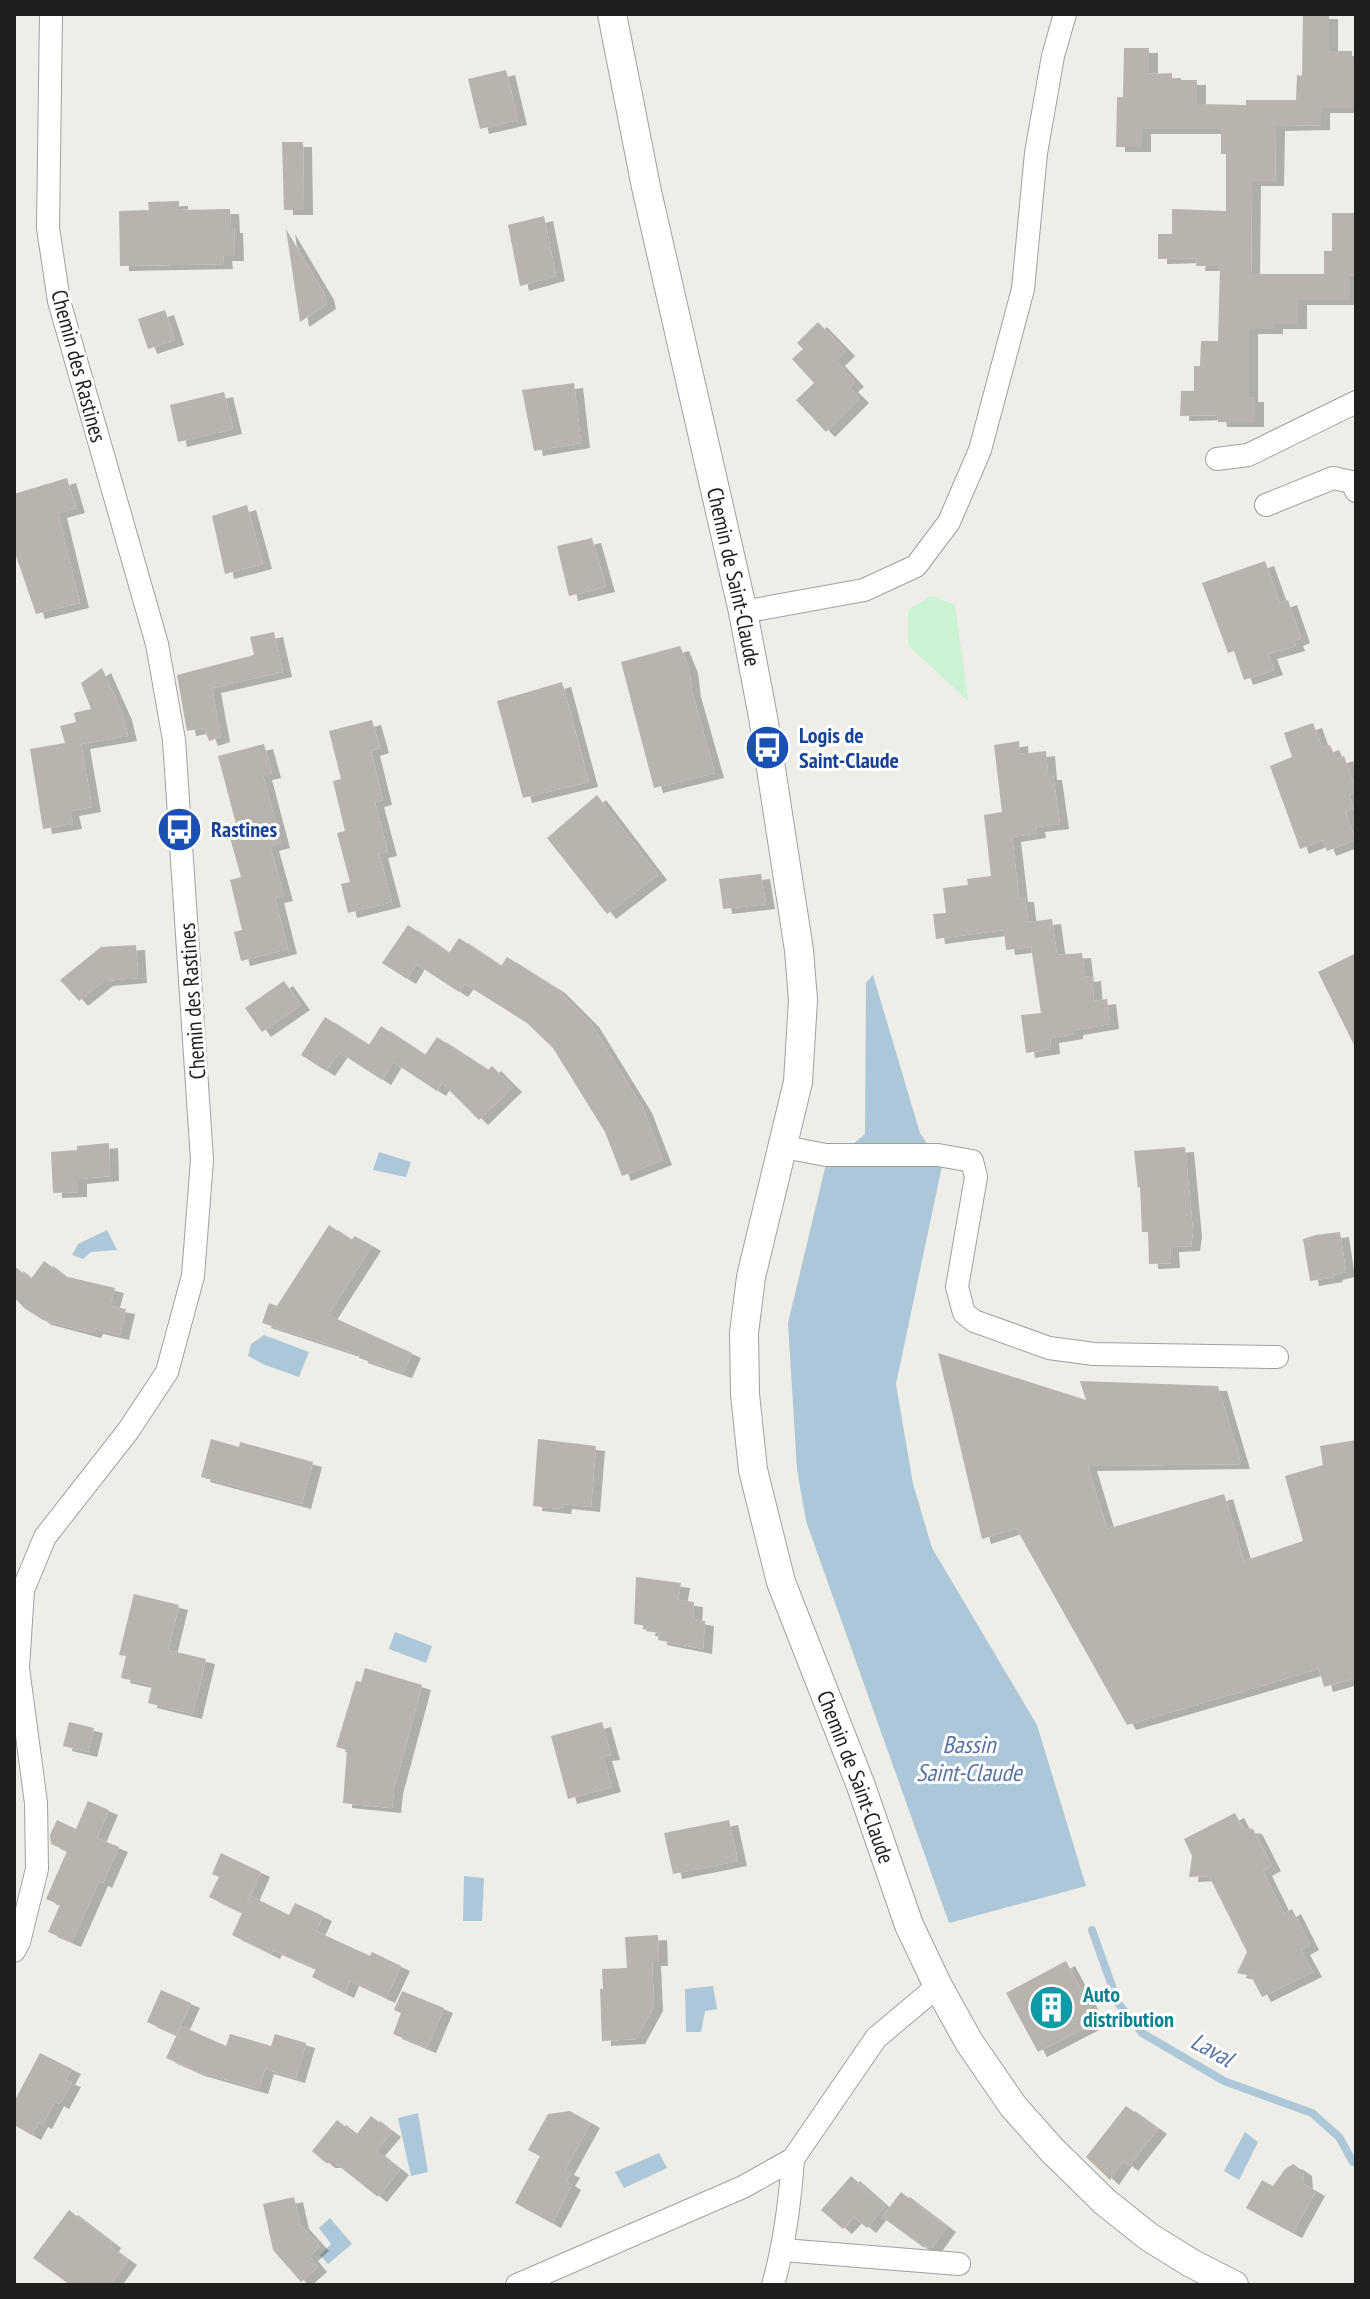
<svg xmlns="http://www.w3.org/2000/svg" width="1370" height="2299" viewBox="0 0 1370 2299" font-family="'PT Sans Narrow',sans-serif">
<defs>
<filter id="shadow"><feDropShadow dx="9" dy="5" stdDeviation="0" flood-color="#0004"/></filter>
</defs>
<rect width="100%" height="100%" fill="#efede7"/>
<polygon fill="#c9f3d3" points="932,596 955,605 968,701 908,645 908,610"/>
<g fill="#acc7d7">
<polygon points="873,975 920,1133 942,1166 896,1384 913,1484 932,1548 1037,1725 1086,1886 949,1923 806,1521 797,1469 788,1323 825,1168 865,1134 866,983"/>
<polygon points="379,1152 411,1162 406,1177 373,1170"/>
<polygon points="107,1230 117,1250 91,1252 83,1259 72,1255 78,1244"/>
<polygon points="264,1335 309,1352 299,1377 265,1365 248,1356 251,1344"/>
<polygon points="395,1632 432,1646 426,1663 389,1649"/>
<polygon points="464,1876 484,1878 482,1921 463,1921"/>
<polygon points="713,1986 717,2009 705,2011 701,2032 686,2032 685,1989"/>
<polygon points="418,2113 428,2172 411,2176 398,2118"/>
<polygon points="1245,2132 1258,2142 1239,2180 1224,2171"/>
<polygon points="659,2153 667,2168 624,2188 615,2172"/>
<polygon points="330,2218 352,2244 328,2264 320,2255 331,2244 319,2228"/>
</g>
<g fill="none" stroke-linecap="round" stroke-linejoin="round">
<polyline stroke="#acc7d7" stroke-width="8" points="1092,1930 1118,2003 1142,2033 1224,2081 1312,2113 1339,2137 1353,2162"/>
</g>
<g fill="#b8b3ad" filter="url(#shadow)">
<polygon points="1303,14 1329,14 1329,51 1352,51 1352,57 1356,57 1356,108 1321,108 1321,125 1276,126 1275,181 1252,181 1251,274 1324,274 1324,251 1332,251 1332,213 1356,213 1356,276 1350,275 1350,300 1298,300 1298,324 1274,324 1274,329 1249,329 1249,397 1255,397 1255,422 1218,422 1217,415 1180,416 1181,391 1194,391 1194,366 1200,366 1201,341 1218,341 1220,266 1196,266 1197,258 1158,259 1158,234 1172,234 1172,209 1226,211 1226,154 1221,154 1221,129 1142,129 1142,147 1116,147 1117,97 1123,97 1124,48 1149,48 1149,74 1172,73 1172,80 1197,80 1197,104 1246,105 1246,100 1296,100 1297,75 1302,76"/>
<polygon points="506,70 518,120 480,129 468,79"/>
<polygon points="282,142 303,142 304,210 284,210"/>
<polygon points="179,201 179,210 230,209 231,228 234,228 235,256 223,256 224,264 120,266 119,211 149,210 148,202"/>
<polygon points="544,216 556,276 520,286 508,225"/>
<polygon points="286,229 325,295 327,304 300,322"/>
<polygon points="165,310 175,340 148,349 138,319"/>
<polygon points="818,322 846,351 836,361 855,382 849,387 860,398 826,432 796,400 814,383 792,359 803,349 797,343"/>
<polygon points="574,383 581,443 534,451 522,390"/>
<polygon points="224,392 233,429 178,442 170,405"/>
<polygon points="67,478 76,508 58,513 80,603 36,614 14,550 14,494"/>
<polygon points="247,505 263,564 225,574 212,516"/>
<polygon points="592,538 606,587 569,596 557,546"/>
<polygon points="1265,561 1280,603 1288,600 1301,638 1294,641 1296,646 1268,654 1274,670 1244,680 1234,651 1228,653 1202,583"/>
<polygon points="274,632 283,672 212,688 221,737 209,741 204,728 187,731 177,675 254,655 250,637"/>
<polygon points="680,646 689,668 692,692 715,773 654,788 621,662"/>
<polygon points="102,668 123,715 128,736 81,744 92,807 70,811 73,824 43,829 30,749 65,743 60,726 76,722 74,713 91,709 81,683"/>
<polygon points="562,682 589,782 523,798 497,701"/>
<polygon points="372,720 380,748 371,751 383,800 375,802 388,851 379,853 392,902 348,913 341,884 350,882 337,833 345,831 333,781 341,779 329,731"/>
<polygon points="1313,723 1322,748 1330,745 1336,759 1344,756 1356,790 1349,795 1354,809 1345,812 1356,840 1327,851 1323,840 1300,849 1270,766 1292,757 1284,733"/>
<polygon points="1019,741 1020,754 1046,751 1048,775 1053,775 1060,824 1036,827 1037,833 1012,837 1019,897 1025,897 1028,922 1052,919 1057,955 1082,953 1085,977 1092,976 1094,1001 1107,999 1110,1024 1074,1030 1074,1034 1050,1038 1051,1049 1026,1053 1021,1015 1041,1013 1031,947 1006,950 1004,930 936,939 933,914 946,913 943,888 968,885 967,879 991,876 984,815 1002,812 994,745"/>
<polygon points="264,744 272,773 263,775 281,843 270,846 284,896 275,898 288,949 241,961 234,932 242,930 230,880 241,877 227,827 236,824 218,756"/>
<polygon points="597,795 658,875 607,914 547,838"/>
<polygon points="761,874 766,904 723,909 719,879"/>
<polygon points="408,925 449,953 459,938 501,966 507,957 556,988 590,1022 643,1108 663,1160 622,1176 605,1132 553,1048 527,1023 465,984 459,992 416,964 407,979 382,963"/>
<polygon points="136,945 138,978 104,981 79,1001 60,980 101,947"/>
<polygon points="1356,953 1356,1049 1318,972"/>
<polygon points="284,981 301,1005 262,1032 245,1008"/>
<polygon points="325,1017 369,1045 381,1026 425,1055 437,1037 488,1070 492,1066 513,1087 479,1120 442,1083 437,1091 393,1062 382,1080 339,1052 326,1071 301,1055"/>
<polygon points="109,1143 110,1176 78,1179 78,1192 53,1193 51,1152 77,1150 77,1146"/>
<polygon points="1185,1147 1193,1232 1191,1246 1170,1247 1171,1263 1149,1264 1148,1232 1142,1232 1140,1187 1138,1188 1134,1151"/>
<polygon points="329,1225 351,1240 355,1236 372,1246 328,1315 412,1353 403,1373 359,1358 360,1355 262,1323 269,1303 277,1306"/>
<polygon points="1340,1232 1346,1272 1333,1275 1334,1277 1310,1281 1303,1239 1316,1235"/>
<polygon points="44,1261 64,1276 115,1288 110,1306 126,1309 120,1335 94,1329 92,1333 43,1320 24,1308 14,1297 14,1266 31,1279"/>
<polygon points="938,1353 1086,1400 1080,1381 1218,1386 1241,1464 1088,1466 1107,1529 1224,1494 1244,1561 1303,1541 1285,1476 1323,1465 1320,1446 1356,1440 1356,1678 1324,1687 1319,1669 1127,1725 1016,1528 982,1539"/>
<polygon points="211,1439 239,1447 240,1442 313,1462 302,1504 201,1477"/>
<polygon points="538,1439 596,1446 591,1507 563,1504 562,1509 533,1506"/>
<polygon points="636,1577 681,1583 678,1600 694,1602 693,1619 705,1621 703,1649 658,1640 659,1633 646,1631 647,1626 634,1624"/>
<polygon points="134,1594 179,1605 168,1650 206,1659 193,1714 148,1703 152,1685 121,1678 126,1656 119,1655"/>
<polygon points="365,1668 422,1685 394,1789 392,1808 343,1803 347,1750 336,1747 356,1681 361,1682"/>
<polygon points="69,1722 94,1728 88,1752 63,1746"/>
<polygon points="602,1722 611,1755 603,1756 612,1787 568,1799 551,1736"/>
<polygon points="88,1801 109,1810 97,1838 119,1847 103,1883 99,1881 72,1942 48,1932 60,1905 46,1899 67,1851 51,1844 50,1835 57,1820 76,1829"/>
<polygon points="1235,1813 1243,1828 1253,1829 1272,1866 1263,1871 1284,1914 1292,1909 1310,1945 1301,1950 1313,1972 1262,1997 1251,1976 1237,1973 1247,1952 1209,1876 1189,1877 1192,1856 1184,1839"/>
<polygon points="729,1820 738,1861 673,1874 664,1833"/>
<polygon points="221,1853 261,1872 244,1910 251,1896 289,1915 295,1903 323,1916 316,1931 370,1956 372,1952 401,1966 386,1998 350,1981 345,1993 312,1977 316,1969 273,1950 271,1954 232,1935 242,1913 209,1897 219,1877 212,1874"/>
<polygon points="658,1935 659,1961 652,1961 654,2006 636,2039 602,2041 600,1989 603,1989 602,1969 627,1968 625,1937"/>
<polygon points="1066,1961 1098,2021 1038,2052 1006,1993"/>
<polygon points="161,1990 191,2003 176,2035 147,2022"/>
<polygon points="402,1991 444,2008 427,2048 393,2034 401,2013 394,2010"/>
<polygon points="181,2026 226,2046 230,2034 271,2046 275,2034 306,2043 296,2078 265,2069 259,2089 196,2071 166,2058"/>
<polygon points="40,2053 72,2069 66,2080 72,2082 60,2104 55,2101 43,2124 39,2122 32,2135 14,2125 14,2102"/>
<polygon points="1126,2106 1158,2129 1129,2166 1123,2161 1110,2180 1086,2157"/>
<polygon points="570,2111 591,2123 565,2170 571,2173 566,2181 572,2185 552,2223 515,2203 540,2156 528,2150 548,2114"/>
<polygon points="371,2116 392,2132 376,2151 400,2170 378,2197 335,2163 326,2163 312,2151 337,2120 356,2135"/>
<polygon points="1293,2164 1303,2171 1304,2184 1316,2191 1293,2233 1246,2208 1262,2180 1273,2186 1285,2169"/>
<polygon points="851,2176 885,2206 867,2228 854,2217 843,2229 821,2210"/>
<polygon points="901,2192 947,2227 932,2248 923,2247 882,2217"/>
<polygon points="294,2197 300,2224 320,2246 309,2256 318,2267 301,2282 273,2250 263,2204"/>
<polygon points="69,2210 112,2243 110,2247 128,2260 110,2285 70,2285 33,2258"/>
</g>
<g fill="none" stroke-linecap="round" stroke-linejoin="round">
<defs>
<g id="minor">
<polyline points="1217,459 1248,455 1356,402"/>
<polyline points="1266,505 1333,478 1352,482 1356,491"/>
<polyline points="743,612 864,590 916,566 949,522 980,450 1023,289 1036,153 1053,56 1065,14"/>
<polyline points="784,1147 826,1155 938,1155 972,1161 976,1177 957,1287 964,1313 974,1321 1049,1348 1094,1354 1277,1357"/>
<polyline points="14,1951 19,1942 37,1869 36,1803 18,1668 23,1590 45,1537 128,1431 167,1372 193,1276 202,1160 174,740 157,644 59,301 48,228 51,14"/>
<polyline points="783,2250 959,2264"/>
<polyline points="517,2285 743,2187 793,2159 876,2038 938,1986"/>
<path d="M 773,2285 C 785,2243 790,2202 793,2159"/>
</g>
<g id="tertiary">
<path id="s1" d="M 612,14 L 646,187 L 743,612 L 763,717 L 799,950 L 803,1000 L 798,1082 L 751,1277 L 744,1333 L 745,1394 L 753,1470 L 781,1582 L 861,1786 L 909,1925 L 938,1986 L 969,2042 L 1013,2106 L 1052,2150 L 1105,2202 L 1149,2237 L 1191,2263 L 1234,2285"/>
</g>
</defs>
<use href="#minor" stroke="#a0a0a0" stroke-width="24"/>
<use href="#tertiary" stroke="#a0a0a0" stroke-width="30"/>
<use href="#minor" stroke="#fff" stroke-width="22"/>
<use href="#tertiary" stroke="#fff" stroke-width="28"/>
</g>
<defs>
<symbol id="bus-disc" viewBox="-11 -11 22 22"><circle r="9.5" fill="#1a4fb4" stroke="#fff"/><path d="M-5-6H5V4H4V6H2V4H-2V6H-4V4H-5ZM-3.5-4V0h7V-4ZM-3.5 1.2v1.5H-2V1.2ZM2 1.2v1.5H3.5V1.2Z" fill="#fff"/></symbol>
<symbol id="building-disc" viewBox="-11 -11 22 22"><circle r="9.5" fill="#0f9aa8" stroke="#fff"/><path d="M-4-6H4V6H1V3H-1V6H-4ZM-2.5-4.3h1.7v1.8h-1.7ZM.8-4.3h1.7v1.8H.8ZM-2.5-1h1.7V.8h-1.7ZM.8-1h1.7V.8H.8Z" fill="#fff"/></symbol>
</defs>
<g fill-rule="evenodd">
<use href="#bus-disc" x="742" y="722" width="51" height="51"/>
<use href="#bus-disc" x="154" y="804" width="51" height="51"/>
<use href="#building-disc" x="1026" y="1982" width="51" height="51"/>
</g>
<g text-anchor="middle" stroke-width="6" stroke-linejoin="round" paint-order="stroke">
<g font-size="22" fill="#1f1f1f" stroke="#fff">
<text transform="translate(79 366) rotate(75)" y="8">Chemin des Rastines</text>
<text dy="8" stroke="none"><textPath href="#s1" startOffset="576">Chemin de Saint-Claude</textPath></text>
<text transform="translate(192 1001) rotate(-94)" y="8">Chemin des Rastines</text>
<text dy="8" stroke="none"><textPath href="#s1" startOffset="1806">Chemin de Saint-Claude</textPath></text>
</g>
<g font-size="22" font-weight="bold" fill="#164399" stroke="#fff" text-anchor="start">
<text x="799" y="743">Logis de<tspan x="799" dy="25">Saint-Claude</tspan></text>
<text x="211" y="837">Rastines</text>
</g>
<g font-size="22" font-weight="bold" fill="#0d838f" stroke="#fff" text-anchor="start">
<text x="1083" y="2002">Auto<tspan x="1083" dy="25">distribution</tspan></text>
</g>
<g font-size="24" font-style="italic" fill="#5772a3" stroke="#fff">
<text x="969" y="1753">Bassin<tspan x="969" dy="28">Saint-Claude</tspan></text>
<text transform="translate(1212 2050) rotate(29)" y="8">Laval</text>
</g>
</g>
<rect width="1370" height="2299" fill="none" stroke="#1f1f1f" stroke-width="32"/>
</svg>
